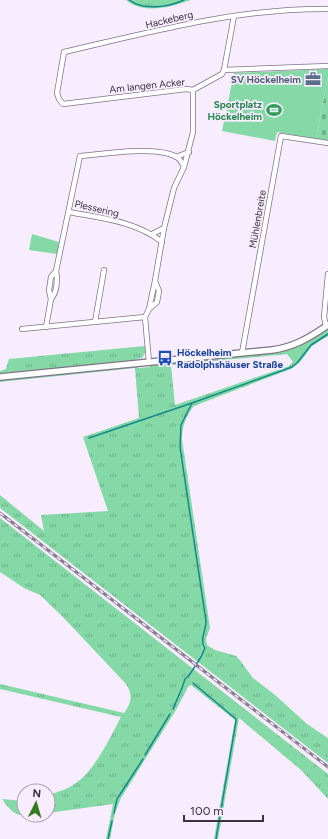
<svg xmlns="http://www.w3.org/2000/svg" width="328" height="839" viewBox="0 0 328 839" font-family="Figtree,sans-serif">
<defs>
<pattern id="grass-tufts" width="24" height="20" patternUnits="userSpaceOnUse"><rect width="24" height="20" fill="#85d9a6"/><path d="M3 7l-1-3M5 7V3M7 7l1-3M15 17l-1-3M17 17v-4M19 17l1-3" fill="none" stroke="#6eb188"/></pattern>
<pattern id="cemetery-stones" width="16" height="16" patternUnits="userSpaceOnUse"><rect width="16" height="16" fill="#85d9a6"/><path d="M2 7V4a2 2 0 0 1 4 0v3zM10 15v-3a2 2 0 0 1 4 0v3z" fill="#6eb188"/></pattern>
</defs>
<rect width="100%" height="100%" fill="#f8ecff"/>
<g fill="url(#grass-tufts)" fill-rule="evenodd">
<path d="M 126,0 L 191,0 C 171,7 144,15 126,0 Z"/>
<path d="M 328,328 L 328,336 L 312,346 L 300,362 L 291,369 L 194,406 C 186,416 182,426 182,439 L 210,628 L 206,638 L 207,645 L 215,650 L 236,656 L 239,659 L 253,678 L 275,695 L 307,724 L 328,738 L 328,763 L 0,508 L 0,495 L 44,531 L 41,515 L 108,511 L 83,437 L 139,418 L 135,368 L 0,382 L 0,379 L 138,366 L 138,368 L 150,367 L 150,364 L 274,353 L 294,348 ZM 287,354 L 293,362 L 289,366 L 175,405 L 171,365 Z"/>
<polygon points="145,346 145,353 142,358 134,360 0,375 0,371 6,369 9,359"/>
<path d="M 0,518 L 328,774 L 328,799 L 301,770 L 239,718 L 218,839 L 214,839 L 235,720 L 191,685 L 188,687 L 176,710 L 121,798 L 115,813 L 110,839 L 106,839 L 113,804 L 48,813 L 48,795 C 58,792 68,789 76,783 C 95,770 110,738 121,717 L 0,689 L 0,684 L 124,713 C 132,702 133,695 126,684 L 62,616 L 40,595 L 24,588 L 0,572 Z"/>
<path d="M 2,799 L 24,801 L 24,815 L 32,815 C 16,817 11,812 2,799 Z"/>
</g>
<polygon fill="url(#cemetery-stones)" points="328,76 328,141 316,139"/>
<g fill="#85d9a6">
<polygon points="328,69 328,76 316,139 277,132 275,141 222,131 234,73"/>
<polygon points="32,234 59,242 57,254 29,250"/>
</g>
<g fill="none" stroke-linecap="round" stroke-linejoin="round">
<g stroke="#13898f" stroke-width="1.5">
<path d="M 129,0 C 144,11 168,7 184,0"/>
<polyline points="89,438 192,403 292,367 297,363 311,345 328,334"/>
<polyline points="193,683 236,719 236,721 216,839"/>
<path d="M 173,709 L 182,688 L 185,679 L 188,677 L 201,657 L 205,648 C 199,641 206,631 206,621 L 180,447 L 181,425 L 192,403"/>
<polyline points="145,755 170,714"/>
<polyline points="114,813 117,799 143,759"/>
<polyline points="108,839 112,821"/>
</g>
<defs>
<g id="minor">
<path d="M 234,16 L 224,70 L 222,74 L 193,90 L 186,89 L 63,104 L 59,99 L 57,93 L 64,52 C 151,32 238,8 328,9"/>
<polyline points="224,70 328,66"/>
<polyline points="176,157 189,152"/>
<path d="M 69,212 C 100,218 136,221 162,242"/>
<polyline points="152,234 164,228"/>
<path d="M 51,299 C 57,292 58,280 56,271"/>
<polyline points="149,309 155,281"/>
<polyline points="95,322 104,270"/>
<polyline points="326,326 324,317 328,274"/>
<path d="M 46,327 L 51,299 L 49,290 L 51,277 L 56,271 L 80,156 C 104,154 156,145 177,157 C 181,160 182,163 184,167"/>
<polyline points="22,329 145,317"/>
<polyline points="242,353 281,136 328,143"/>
<polyline points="149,362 145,317 149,309 157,302 159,291 155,281 164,228 174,188 184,167 193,132 193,90"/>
</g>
<path id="tertiary" d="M 0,377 L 272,350 C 294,347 309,338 328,325"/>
</defs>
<use href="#minor" stroke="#807387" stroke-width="6"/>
<use href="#tertiary" stroke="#807387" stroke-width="8"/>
<use href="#minor" stroke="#fff" stroke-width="4.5"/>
<use href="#tertiary" stroke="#fff" stroke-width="5.5"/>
<defs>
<polyline id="rail" points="0,513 328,767"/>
</defs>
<use href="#rail" stroke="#877f8d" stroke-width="3"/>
<use href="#rail" stroke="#f8ecff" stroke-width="1.5" stroke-dasharray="4.5" stroke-linecap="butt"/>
</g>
<defs>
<symbol id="office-bare" viewBox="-9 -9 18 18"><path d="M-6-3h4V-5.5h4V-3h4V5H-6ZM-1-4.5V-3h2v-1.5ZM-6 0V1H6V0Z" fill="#5c6f8a" stroke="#f8ecff" stroke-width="2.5" paint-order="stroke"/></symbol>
<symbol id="stadium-bare" viewBox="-9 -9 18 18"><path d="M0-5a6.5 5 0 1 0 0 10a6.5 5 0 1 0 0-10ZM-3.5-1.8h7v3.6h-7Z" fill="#2e9e5b" stroke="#f8ecff" stroke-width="2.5" paint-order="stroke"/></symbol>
<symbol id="bus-bare" viewBox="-9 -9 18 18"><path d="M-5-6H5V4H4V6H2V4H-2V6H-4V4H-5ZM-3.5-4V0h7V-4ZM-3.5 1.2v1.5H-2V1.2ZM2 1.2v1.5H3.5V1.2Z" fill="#1a4fb4" stroke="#f8ecff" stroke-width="2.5" paint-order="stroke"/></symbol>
</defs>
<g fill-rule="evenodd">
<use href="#office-bare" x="302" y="68" width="22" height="22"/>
<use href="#stadium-bare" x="263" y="99" width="22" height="22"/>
<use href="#bus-bare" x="154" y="347" width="22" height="22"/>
</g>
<g text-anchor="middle" stroke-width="3.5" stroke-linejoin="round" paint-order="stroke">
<g font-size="10" fill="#38333c" stroke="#f8ecff">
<text transform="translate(169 19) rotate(-13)" y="4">Hackeberg</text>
<text transform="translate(147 85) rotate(-6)" y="4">Am langen Acker</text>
<text transform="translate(97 208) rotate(13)" y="4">Plessering</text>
<text transform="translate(257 219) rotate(-80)" y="4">Mühlenbreite</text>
</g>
<g font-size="10" font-weight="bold" fill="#4e5e75" stroke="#f8ecff" text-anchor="end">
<text x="301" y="83">SV Höckelheim</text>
</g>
<g font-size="10" font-weight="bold" fill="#27864d" stroke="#f8ecff" text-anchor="end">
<text x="262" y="108">Sportplatz<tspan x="262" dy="12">Höckelheim</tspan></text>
</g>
<g font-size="10" font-weight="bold" fill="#164399" stroke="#f8ecff" text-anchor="start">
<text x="177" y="356">Höckelheim<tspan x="177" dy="12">Radolphshäuser Straße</tspan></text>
</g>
</g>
<g transform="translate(36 803) rotate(5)"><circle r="19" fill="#f8ecff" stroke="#aba2b1"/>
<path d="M0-3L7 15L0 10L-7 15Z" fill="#377b1d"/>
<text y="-6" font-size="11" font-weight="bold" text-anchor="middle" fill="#38333c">N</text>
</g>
<path d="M184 815v6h79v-6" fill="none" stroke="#38333c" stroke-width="2"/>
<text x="190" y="815" font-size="12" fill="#38333c" stroke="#f8ecff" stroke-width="3" paint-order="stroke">100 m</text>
</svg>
